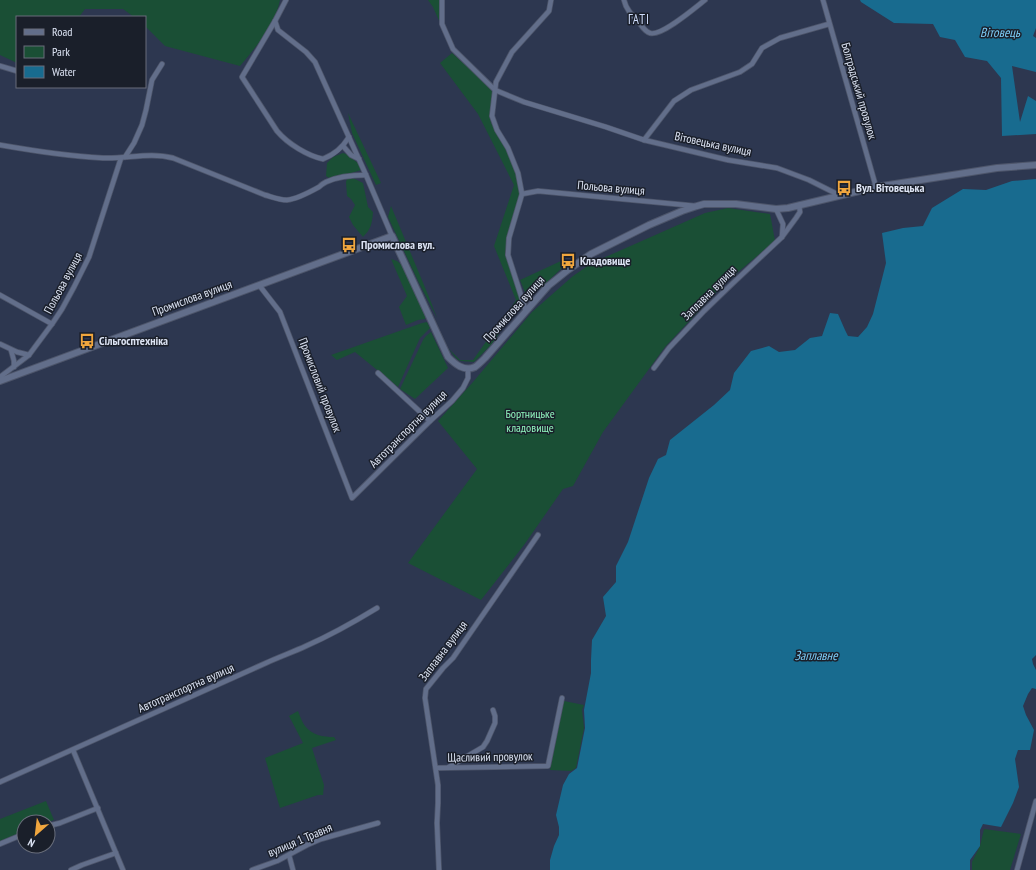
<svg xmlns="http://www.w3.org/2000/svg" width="1036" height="870" viewBox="0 0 1036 870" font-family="'PT Sans Narrow',sans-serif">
<rect width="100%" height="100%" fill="#2d3750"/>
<g fill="#1a4f35">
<path d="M 0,0 L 280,0 C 275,25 256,47 240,66 L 165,46 L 145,26 L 145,17 L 134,17 L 123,9 L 85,9 L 79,17 L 17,17 L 17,63 L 0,55 Z"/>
<polygon points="428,0 440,0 440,23 433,7"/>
<polygon points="452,53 490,87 492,90 493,96 490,116 491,123 507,149 516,171 519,185 519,199 506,255 520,299 520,301 508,317 505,316 516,300 494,246 514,185 478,114 440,63"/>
<polygon points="348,113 381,183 376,185 352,133"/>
<polygon points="343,153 346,154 358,163 361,170 345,175 335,176 329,178 326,176 327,163 333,157"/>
<path d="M 353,178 L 363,183 L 368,207 L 373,212 C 372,224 371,229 363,237 L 353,225 L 349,217 L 355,205 L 351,199 L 347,196 L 346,182 L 347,179 Z"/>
<polygon points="391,206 429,297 437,318 418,281 388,217"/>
<polygon points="728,208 770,214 771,219 775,241 725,283 665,347 603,432 573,486 563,489 524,545 481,600 408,563 477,469 438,421 473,382 532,312 573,276 592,263 705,213"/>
<polygon points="391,259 397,261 404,267 426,313 425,319 418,320 406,325 399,307 407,296"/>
<polygon points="561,261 563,267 544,285 533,292 529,298 527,297 520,280"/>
<path d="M 502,319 L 504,322 C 499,339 486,350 474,362 C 456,361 459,362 448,348 L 460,360 L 473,360 Z"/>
<polygon points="427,322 430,328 420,338 398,387 355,352 337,360 331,355 422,323"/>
<polygon points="431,332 448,368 415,399 400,389 423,340 426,336"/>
<polygon points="564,701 584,705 582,710 584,728 576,768 571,771 550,770"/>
<path d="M 298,711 C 300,716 302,722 305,726 C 312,735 323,737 334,737 L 336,740 L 312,748 L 324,785 L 323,795 L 318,795 L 280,808 L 265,758 L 303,743 L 289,716 Z"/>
<polygon points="46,801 54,820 48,822 24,822 24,831 18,834 0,841 0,819"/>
<polygon points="984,829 1021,834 1010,870 972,870 972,862 980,846"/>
</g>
<g fill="#186b8f">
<polygon points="860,0 1036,0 1036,28 1033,36 1036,38 1036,72 1012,66 1020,122 1028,96 1036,101 1036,134 1002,136 1001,78 987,61 965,57 955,40 940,37 933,24 894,23 861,2"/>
<polygon points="1036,179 1036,655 1032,659 1033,664 1036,670 1036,689 1032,688 1028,694 1023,706 1026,715 1034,730 1030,750 1018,750 1015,759 1019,787 1013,803 1001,827 983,824 980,830 980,846 970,860 970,870 550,870 550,860 554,846 559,835 559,827 556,815 563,785 569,774 577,768 585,728 584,710 591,673 591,660 592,640 606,616 603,597 616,582 616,566 628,542 649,478 658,459 666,455 670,440 714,405 730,390 734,373 751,351 769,346 779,352 795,350 810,338 822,336 830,313 838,314 845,330 848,336 858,337 867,327 873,314 886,263 882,233 903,228 923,226 932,208 963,189 986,190 1012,181"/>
</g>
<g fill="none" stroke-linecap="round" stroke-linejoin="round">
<defs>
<g id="street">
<polyline points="286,0 275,21 278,30 306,52 315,62 366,175 392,236"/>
<polyline points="442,0 442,24 453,49 495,90 524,102 606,127 644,140 728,160 777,168 809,180 839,195"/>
<path d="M 624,0 C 626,9 631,14 637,20 C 641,25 645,32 650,33 C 661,37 696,7 705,0"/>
<polyline points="823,0 876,187"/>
<path d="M 275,21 L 242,77 L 277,131 C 288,144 308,156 323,159 C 335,154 342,148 349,137"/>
<polyline points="0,66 17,71"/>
<polyline points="644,140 674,101 691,90 740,72 752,64 762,48 780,38 829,24"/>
<path d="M 0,145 C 34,151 69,156 103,158 C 127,159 150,152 173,158 L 265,195 C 272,197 279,200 287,200 C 297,199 310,192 319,187 C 321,185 324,183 326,182 C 339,176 353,175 366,175"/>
<polyline points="343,146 351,155 359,159"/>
<polyline points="125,157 134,143 142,125 146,110 152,80 162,64"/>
<polyline points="522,194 538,191 696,206"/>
<polyline points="776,209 783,224 782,237"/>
<polyline points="259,285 280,312 352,498 430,421 452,401 463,388 468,378 468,368"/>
<polyline points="0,295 52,324"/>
<polyline points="526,311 508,255 509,238 522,194 518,173 508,148 497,130 492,116 496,82 512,52 549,11 551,0"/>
<polyline points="0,344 17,352 29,355"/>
<polyline points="11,350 14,361 14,367"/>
<polyline points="654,368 669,348 704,311 733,283 782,237 796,218 800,212 799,205"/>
<polyline points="378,373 430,421"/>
<polyline points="0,377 29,355 52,324 62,309 74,287 89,257 121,158"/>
<polyline points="73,750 123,870"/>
<polyline points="449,767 483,747 487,741 495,723 495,716 493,710"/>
<polyline points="436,768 548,766 562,698"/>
<path d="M 0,782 L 266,663 C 279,657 293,652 306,646 C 331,635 354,622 377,608"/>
<polyline points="48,826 60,823 98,808"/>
<polyline points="0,844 24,834"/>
<polyline points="289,855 293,870"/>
<polyline points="71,870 82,865 116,853"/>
<polyline points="252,870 277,861 307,845 321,839 378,823"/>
<polyline points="439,870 437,823 438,803 438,785 425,698 426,689 443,668 453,658 538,535"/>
<polyline points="1017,870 1036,801"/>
</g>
<path id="secondary" d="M 0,381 L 392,236 L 448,357 C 455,364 464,372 475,367 C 478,365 482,361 485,358 L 548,286 L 568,270 L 591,254 L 649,225 L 682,211 L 697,206 L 704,204 L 736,204 L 776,209 L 788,208 L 876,187 L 997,168 L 1036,165"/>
</defs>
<use href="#street" stroke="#4d556a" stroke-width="6"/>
<use href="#secondary" stroke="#4d556a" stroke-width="8"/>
<use href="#street" stroke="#626e8a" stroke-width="4.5"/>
<use href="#secondary" stroke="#626e8a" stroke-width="6"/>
</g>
<defs>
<symbol id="bus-bare" viewBox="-9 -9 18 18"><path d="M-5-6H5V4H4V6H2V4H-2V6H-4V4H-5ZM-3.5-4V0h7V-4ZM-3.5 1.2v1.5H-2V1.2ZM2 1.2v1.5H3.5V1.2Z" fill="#f0a63e" stroke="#1a1f2a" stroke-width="2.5" paint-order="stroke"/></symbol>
</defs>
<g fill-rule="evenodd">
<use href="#bus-bare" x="833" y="177" width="22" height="22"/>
<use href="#bus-bare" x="338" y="234" width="22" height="22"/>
<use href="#bus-bare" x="557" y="250" width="22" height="22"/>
<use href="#bus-bare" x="76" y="330" width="22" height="22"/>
</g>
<g text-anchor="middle" stroke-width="3" stroke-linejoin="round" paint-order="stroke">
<g font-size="12" fill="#dce3f3" stroke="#1a1f2a">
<text transform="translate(859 91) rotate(74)" y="4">Болградський провулок</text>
<text transform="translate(713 144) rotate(12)" y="4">Вітовецька вулиця</text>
<text transform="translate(611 188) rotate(5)" y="4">Польова вулиця</text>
<text transform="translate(63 283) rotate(-62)" y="4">Польова вулиця</text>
<text transform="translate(709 293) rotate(-45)" y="4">Заплавна вулиця</text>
<text transform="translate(192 298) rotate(-20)" y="4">Промислова вулиця</text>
<text transform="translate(514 309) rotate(-48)" y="4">Промислова вулиця</text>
<text transform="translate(320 385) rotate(69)" y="4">Промисловий провулок</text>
<text transform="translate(408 429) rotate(-45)" y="4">Автотранспортна вулиця</text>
<text transform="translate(443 651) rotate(-53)" y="4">Заплавна вулиця</text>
<text transform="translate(186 688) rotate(-24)" y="4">Автотранспортна вулиця</text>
<text transform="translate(490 757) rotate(-1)" y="4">Щасливий провулок</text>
<text transform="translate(300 840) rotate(-23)" y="4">вулиця 1 Травня</text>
</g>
<g font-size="12" font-weight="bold" fill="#dce3f3" stroke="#1a1f2a" text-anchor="start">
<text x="856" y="192">Вул. Вітовецька</text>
<text x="361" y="249">Промислова вул.</text>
<text x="580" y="265">Кладовище</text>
<text x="99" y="345">Сільгосптехніка</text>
</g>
<g font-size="12" fill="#90f6be" stroke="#1a1f2a">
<text x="530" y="418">Бортницьке<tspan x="530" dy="14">кладовище</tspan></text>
</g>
<g font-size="13" letter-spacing="1" fill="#cedcfb" stroke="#1a1f2a">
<text x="639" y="24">ГАТІ</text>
</g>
<g font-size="13" font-style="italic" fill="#7dcdf8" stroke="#1a1f2a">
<text x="1000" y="37">Вітовець</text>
<text x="816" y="660">Заплавне</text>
</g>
</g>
<rect x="16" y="16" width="130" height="72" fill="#1a1f2a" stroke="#686d7a"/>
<rect x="24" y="29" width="20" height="6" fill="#626e8a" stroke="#686d7a"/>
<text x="52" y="36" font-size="12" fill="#dce3f3">Road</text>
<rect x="24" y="46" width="20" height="12" fill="#1a4f35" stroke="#686d7a"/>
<text x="52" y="56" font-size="12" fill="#dce3f3">Park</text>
<rect x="24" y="66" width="20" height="12" fill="#186b8f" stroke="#686d7a"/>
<text x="52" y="76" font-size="12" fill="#dce3f3">Water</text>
<g transform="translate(36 834) rotate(208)"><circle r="19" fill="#1a1f2a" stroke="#686d7a"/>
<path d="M0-3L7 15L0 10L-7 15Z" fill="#f0a63e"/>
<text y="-6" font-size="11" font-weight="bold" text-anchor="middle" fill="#dce3f3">N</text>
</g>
</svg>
